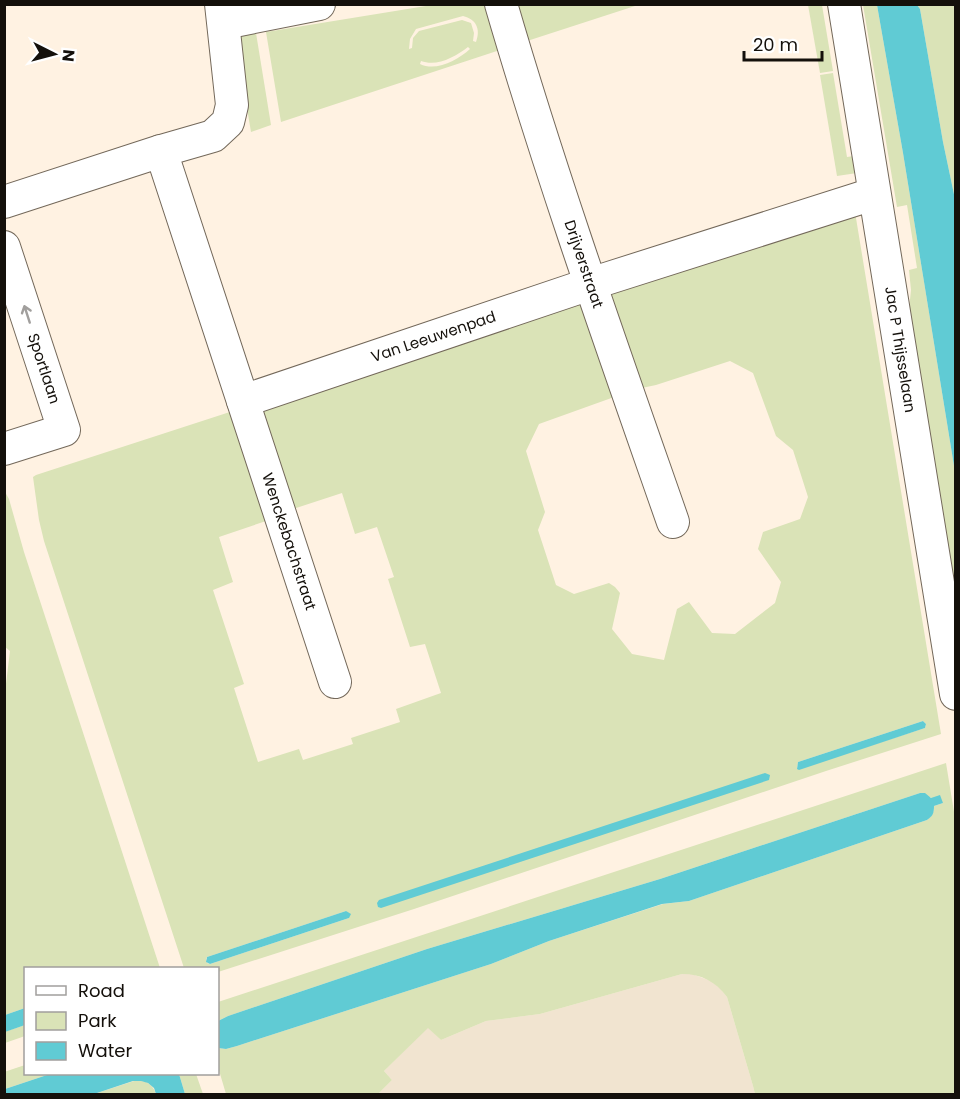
<svg xmlns="http://www.w3.org/2000/svg" width="960" height="1099" viewBox="0 0 960 1099" font-family="Poppins,sans-serif">
<rect width="100%" height="100%" fill="#fff2e2"/>
<polygon fill="#f1e4d0" points="682,974 692,974 711,981 720,988 727,997 753,1086 755,1094 378,1094 392,1080 384,1071 428,1027 441,1040 486,1021 540,1014"/>
<g fill="#dae3b7" fill-rule="evenodd">
<polygon points="512,4 638,5 524,42"/>
<path d="M 432,5 L 485,5 L 500,50 L 281,122 L 266,32 ZM 463,16 C 476,19 481,29 476,42 L 473,41 L 474,33 L 471,23 L 462,20 L 419,31 L 413,38 L 412,48 L 409,49 L 410,39 L 416,29 ZM 468,47 L 470,49 C 458,60 436,72 420,64 L 421,61 C 437,67 455,57 468,47 Z"/>
<polygon points="808,5 822,5 833,71 820,73"/>
<polygon points="863,5 877,5 903,153 955,472 955,611 908,319 911,290 909,270 917,268 907,205 897,207"/>
<polygon points="917,5 954,5 955,8 955,199 943,142 920,9"/>
<polygon points="256,33 271,125 251,132 235,37"/>
<polygon points="833,73 847,157 854,156 857,173 837,176 820,75"/>
<path d="M 855,212 L 941,734 L 826,771 L 414,909 L 218,972 L 218,968 L 184,968 L 44,541 L 39,520 L 33,477 L 36,475 L 236,410 L 272,519 L 219,537 L 233,582 L 213,590 L 244,684 L 234,688 L 258,762 L 299,749 L 303,760 L 353,744 L 351,738 L 400,722 L 396,709 L 441,693 L 425,644 L 410,647 L 388,579 L 394,577 L 377,527 L 355,534 L 342,493 L 290,510 L 255,404 L 584,295 L 617,396 L 539,424 L 526,451 L 545,512 L 538,530 L 556,585 L 574,594 L 609,583 L 615,587 L 620,593 L 612,629 L 632,654 L 664,660 L 677,609 L 689,602 L 712,633 L 735,634 L 775,603 L 781,582 L 758,549 L 763,532 L 800,519 L 808,497 L 793,450 L 776,436 L 753,373 L 730,361 L 656,385 L 637,389 L 604,289 ZM 923,721 L 926,724 L 925,728 L 797,769 L 798,762 ZM 346,911 L 349,918 L 210,964 L 207,963 L 206,959 L 207,957 Z"/>
<polygon points="5,492 9,499 24,552 160,968 26,968 25,1008 5,1015 4,700 10,651 4,646"/>
<path d="M 946,763 L 956,824 L 955,1094 L 755,1094 L 753,1086 L 727,997 C 716,982 702,974 682,974 L 540,1014 L 486,1021 L 441,1040 L 428,1028 L 384,1071 L 392,1080 L 378,1094 L 226,1094 L 218,1067 L 218,1048 L 226,1049 L 237,1046 L 491,964 L 549,941 L 663,904 L 689,901 L 927,820 C 932,816 934,813 934,806 L 943,803 L 920,793 L 660,879 L 427,949 L 228,1016 L 218,1021 L 218,1002 Z"/>
<polygon points="25,1025 25,1036 5,1043 4,1032"/>
<polygon points="25,1065 26,1074 50,1074 5,1089 4,1072"/>
<polygon points="179,1074 196,1074 203,1094 185,1094"/>
<path d="M 134,1081 C 145,1080 152,1083 156,1094 L 94,1094 Z"/>
</g>
<g fill="#60cbd4">
<polygon points="877,5 917,5 920,9 943,142 955,199 955,472 903,153"/>
<polygon points="923,721 926,724 925,728 799,770 797,769 798,762"/>
<polygon points="765,773 770,775 769,780 381,908 378,907 377,903 379,900"/>
<path d="M 920,793 L 925,793 L 931,798 L 940,795 L 943,803 L 934,806 C 934,813 933,816 927,820 L 689,901 L 662,904 L 549,941 L 491,964 L 237,1046 L 226,1049 L 218,1048 L 218,1021 L 228,1016 L 427,949 L 660,879 Z"/>
<polygon points="346,911 351,914 349,918 210,964 206,962 207,957"/>
<polygon points="25,1008 25,1025 5,1032 5,1015"/>
<polygon points="50,1074 179,1074 185,1094 156,1094 154,1088 148,1083 141,1081 133,1081 94,1094 5,1094 5,1089"/>
</g>
<g fill="none" stroke-linecap="round" stroke-linejoin="round">
<defs>
<g id="minor">
<path id="s1" d="M 501,4 C 552,179 613,350 673,522"/>
<path id="s2" d="M 844,4 L 956,694"/>
<polyline points="224,23 319,4"/>
<path id="s3" d="M 161,151 L 335,682"/>
<polyline points="4,202 161,151 213,136 228,122 232,105 221,4"/>
<path id="s4" d="M 4,247 L 64,430 L 4,449"/>
<path id="s5" d="M 243,401 L 590,284 L 873,194"/>
</g>
</defs>
<use href="#minor" stroke="#73685a" stroke-width="34"/>
<use href="#minor" stroke="#fff" stroke-width="32"/>
</g>
<defs><path id="oneway-shaft" d="M-6 0H5M1.5-3L5.5 0L1.5 3" fill="none" stroke-width="1.6" stroke-linecap="round" stroke-linejoin="round" transform="scale(1.5)"/></defs>
<use stroke="#a19f9d" href="#oneway-shaft" transform="translate(27 314) rotate(-108)"/>
<g text-anchor="middle" stroke-width="6" stroke-linejoin="round" paint-order="stroke">
<g font-size="15" fill="#14100b" stroke="#fff">
<text dy="5" stroke="none"><textPath href="#s1" startOffset="273">Drijverstraat</textPath></text>
<text dy="5" stroke="none"><textPath href="#s5" startOffset="201">Van Leeuwenpad</textPath></text>
<text dy="5" stroke="none"><textPath href="#s2" startOffset="350">Jac P Thijsselaan</textPath></text>
<text dy="5" stroke="none"><textPath href="#s4" startOffset="128">Sportlaan</textPath></text>
<text dy="5" stroke="none"><textPath href="#s3" startOffset="411">Wenckebachstraat</textPath></text>
</g>
</g>
<rect width="960" height="1099" fill="none" stroke="#14100b" stroke-width="12"/>
<rect x="24" y="967" width="195" height="108" fill="#ffffff" stroke="#a19f9d" stroke-width="1.5"/>
<rect x="36" y="986" width="30" height="9" fill="#ffffff" stroke="#a19f9d" stroke-width="1.5"/>
<text x="78" y="997" font-size="18" fill="#14100b">Road</text>
<rect x="36" y="1012" width="30" height="18" fill="#dae3b7" stroke="#a19f9d" stroke-width="1.5"/>
<text x="78" y="1027" font-size="18" fill="#14100b">Park</text>
<rect x="36" y="1042" width="30" height="18" fill="#60cbd4" stroke="#a19f9d" stroke-width="1.5"/>
<text x="78" y="1057" font-size="18" fill="#14100b">Water</text>
<g transform="translate(54 54) rotate(96)" stroke="#ffffff" stroke-width="4.5" paint-order="stroke">
<path d="M0-4.5L10 22L0 15L-10 22Z" fill="#14100b"/>
<text y="-9" font-size="16" font-weight="bold" text-anchor="middle" fill="#14100b">N</text>
</g>
<path d="M744 51v9h78v-9" fill="none" stroke="#14100b" stroke-width="3"/>
<text x="753" y="51" font-size="18" fill="#14100b" stroke="#ffffff" stroke-width="4.5" paint-order="stroke">20 m</text>
</svg>
